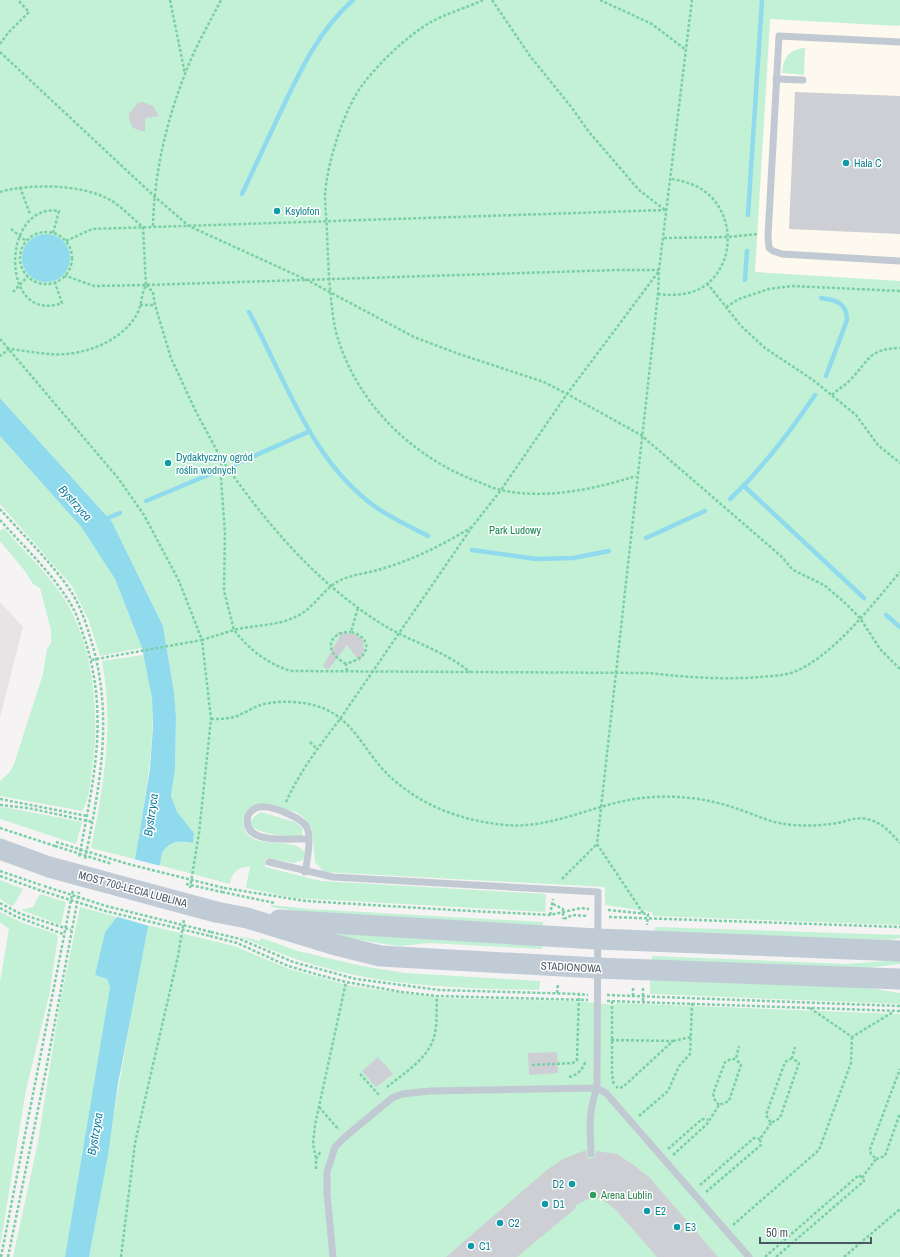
<svg xmlns="http://www.w3.org/2000/svg" width="900" height="1257" viewBox="0 0 900 1257" font-family="'Archivo Narrow',sans-serif">
<rect width="100%" height="100%" fill="#f5f3f3"/>
<polygon fill="#fdf9ef" points="772,0 900,0 900,281 755,272"/>
<polygon fill="#e6e4e5" points="0,602 23,627 0,718"/>
<g fill="#c3f1d5">
<path d="M 0,0 L 900,0 L 900,25 L 898,26 L 770,19 L 755,272 L 900,281 L 900,925 L 653,916 L 652,912 L 605,905 L 605,887 L 324,872 L 315,862 L 312,829 L 303,817 L 296,812 L 267,804 L 247,810 C 243,816 242,821 244,828 C 251,852 294,835 305,853 L 303,860 L 294,863 L 266,858 L 265,867 L 321,881 L 546,894 L 545,912 L 295,898 L 246,888 L 250,866 C 238,868 232,871 230,884 L 159,865 C 164,842 170,840 193,843 L 194,833 L 177,812 L 171,796 L 175,769 L 176,717 L 174,692 L 163,626 L 112,522 L 0,398 Z"/>
<path d="M 805,48 L 804,75 L 782,73 C 783,58 789,49 805,48 Z"/>
<polygon points="0,436 82,528 115,579 142,648 100,656 89,621 72,586 0,504"/>
<path d="M 4,528 C 22,549 48,574 63,597 C 92,640 100,711 93,761 C 90,776 91,798 82,811 L 0,796 L 0,781 L 10,772 L 14,764 L 43,674 L 47,649 L 51,643 L 51,630 L 40,588 L 33,584 L 25,571 L 0,541 L 0,531 Z"/>
<path d="M 143,655 C 146,669 151,685 152,700 C 155,753 143,807 135,859 L 91,848 C 104,787 114,723 102,661 Z"/>
<polygon points="4,807 82,822 76,844 0,819 0,808"/>
<path d="M 261,812 L 295,822 L 302,828 L 303,836 C 292,838 226,832 261,812 Z"/>
<polygon points="0,880 23,889 14,905 11,906 0,899"/>
<polygon points="40,894 66,902 61,925 21,910 33,907"/>
<polygon points="271,905 310,909 543,922 543,928 318,914 271,907"/>
<polygon points="80,907 117,917 105,932 95,975 107,979 110,987 65,1257 13,1257 38,1142 60,1003"/>
<polygon points="0,912 23,923 56,934 58,937 49,996 26,1090 0,1246 0,982 9,929 0,922"/>
<path d="M 147,925 L 234,946 L 289,969 L 351,986 L 442,998 L 576,1001 L 614,1005 L 617,1003 L 900,1014 L 900,1257 L 89,1257 C 109,1146 127,1036 147,925 Z"/>
<polygon points="656,927 900,935 900,938 889,940 652,933"/>
<polygon points="327,931 542,944 542,949 429,943 401,946 384,944 326,934"/>
<path d="M 240,936 L 260,941 L 261,938 L 298,951 L 362,966 L 405,973 L 540,981 L 539,990 C 429,988 341,985 240,936 Z"/>
<polygon points="652,956 847,964 900,960 900,964 866,968 652,961"/>
<polygon points="650,977 850,985 900,993 900,1004 650,994"/>
</g>
<g fill="#90daee">
<circle cx="46" cy="258" r="24"/>
<path d="M 0,398 L 112,522 L 163,626 L 174,692 L 176,717 L 175,769 L 171,796 L 177,812 L 194,833 L 193,843 C 179,841 170,840 162,853 L 118,1084 L 108,1155 L 89,1257 L 65,1257 L 110,987 L 107,979 L 95,975 L 105,932 L 117,917 L 135,859 L 150,769 L 153,727 L 152,698 L 142,648 L 115,579 L 82,528 L 0,436 Z"/>
</g>
<polygon fill="#f5f3f3" points="133,859 161,866 149,926 115,916"/>
<g fill="none" stroke-linecap="round" stroke-linejoin="round">
<g stroke="#90daee" stroke-width="4.5">
<path d="M 242,194 C 255,166 268,139 281,111 C 300,71 319,30 353,0"/>
<polyline points="748,215 762,0"/>
<polyline points="745,280 747,251"/>
<path d="M 821,298 C 836,300 847,303 847,320 L 826,376"/>
<path d="M 249,312 C 286,380 311,462 377,508 C 393,519 411,527 428,536"/>
<polyline points="236,464 308,432"/>
<polyline points="744,486 864,598"/>
<path d="M 730,499 C 762,469 790,432 815,395"/>
<polyline points="146,501 213,473"/>
<polyline points="103,520 120,513"/>
<polyline points="646,538 705,511"/>
<polyline points="472,550 536,559 573,558 609,551"/>
<polyline points="886,615 900,627"/>
</g>
</g>
<g fill="#cdcfd5">
<polygon points="795,92 900,96 900,234 789,229"/>
<polygon points="143,102 153,106 159,116 145,118 145,132 133,128 129,119 129,114 138,103"/>
<polygon points="337,632 356,634 355,635 359,636 363,641 364,650 360,662 347,645 328,670 323,666 340,636"/>
<polygon points="557,1052 558,1073 529,1075 528,1053"/>
<polygon points="378,1057 393,1074 376,1087 362,1071"/>
<polygon points="586,1150 587,1156 589,1159 595,1157 596,1151 617,1154 635,1166 650,1178 718,1257 657,1257 615,1209 600,1198 588,1199 575,1206 576,1208 517,1257 446,1257 548,1169 563,1159"/>
</g>
<g fill="none" stroke-linecap="round" stroke-linejoin="round">
<g stroke="#7ad0a6" stroke-width="2.5" stroke-dasharray="3 2" stroke-linecap="butt">
<polyline points="170,0 185,74"/>
<path d="M 483,0 C 466,8 445,14 429,23 C 404,39 381,61 363,84 C 344,109 327,163 325,195 C 325,208 327,221 327,234 C 328,259 329,283 332,308 C 333,316 334,324 336,332 C 355,402 412,458 479,482 C 486,485 494,489 501,490 C 545,500 595,489 636,476"/>
<polyline points="492,0 530,56 572,108 589,132 639,190 665,210"/>
<polyline points="600,0 652,24 686,50"/>
<polyline points="0,44 8,33 29,12 18,0"/>
<polyline points="0,52 154,196 189,226 309,281 414,337 459,354 544,382 567,394 641,435 782,557 793,570 824,585 843,601 860,618 880,649 900,669"/>
<polyline points="20,187 30,214"/>
<path d="M 0,192 C 31,183 84,184 112,201 C 123,208 133,219 143,227 L 146,285 C 141,294 142,305 137,314 C 121,343 80,357 49,354 C 35,353 22,350 9,349 L 0,356"/>
<path d="M 153,226 C 154,175 166,122 185,74 C 194,49 209,24 221,0"/>
<polyline points="11,229 26,241"/>
<circle cx="46" cy="258" r="26"/>
<path d="M 53,233 L 59,211 C 0,202 0,326 62,303 L 55,283"/>
<polyline points="664,238 728,237 758,234"/>
<polyline points="66,241 92,229 666,210"/>
<polyline points="64,277 66,276 94,286 146,285 617,270 659,270"/>
<polyline points="707,283 741,326 765,348 813,380 856,415 878,445 900,463"/>
<polyline points="146,285 153,292 155,305 171,358 196,412 222,460 221,479 225,533 224,591 234,630 202,640 211,719 199,833 190,888"/>
<polyline points="13,292 28,276"/>
<path d="M 658,294 C 672,296 690,295 703,287 C 736,265 736,213 703,190 C 694,184 683,181 672,179"/>
<polyline points="140,305 155,305"/>
<polyline points="726,307 739,299 769,289 792,286 900,291"/>
<polyline points="0,339 118,478 144,515 179,581 202,640 91,660"/>
<path d="M 832,395 C 838,389 846,385 852,378 C 870,359 869,349 900,348"/>
<path d="M 222,460 C 265,522 314,580 377,621 C 405,640 444,650 470,672"/>
<path d="M 0,509 C 22,534 52,563 70,590 C 80,605 86,623 91,640 C 114,715 100,785 85,859"/>
<path d="M 0,520 C 23,546 53,574 70,603 C 78,615 81,629 86,643 C 109,719 93,782 79,858"/>
<path d="M 472,527 C 444,544 413,560 381,569 C 369,573 355,574 343,579 C 327,585 317,603 304,612 C 282,627 257,624 234,630 C 250,650 265,662 290,671 L 648,673 C 685,677 723,680 760,677 C 770,676 781,676 791,673 C 831,659 872,605 900,572"/>
<path d="M 346,664 C 341,661 335,657 332,651 C 327,638 340,631 351,632"/>
<path d="M 347,671 L 346,664 C 351,662 360,659 363,655 C 372,643 361,634 351,632 L 358,608"/>
<path d="M 211,719 C 220,719 229,719 237,716 C 244,713 251,709 258,706 C 271,701 289,701 303,703 C 355,710 361,753 395,781 C 426,808 465,821 505,825 C 550,829 591,806 634,799 C 668,794 703,797 735,808 C 751,813 769,822 785,824 C 799,826 816,826 831,824 C 844,823 854,816 867,819 C 883,823 890,832 900,843"/>
<polyline points="310,742 317,749"/>
<polyline points="0,799 87,816"/>
<path d="M 286,802 C 300,771 320,745 340,719 L 472,527 L 501,490 L 567,394 L 659,271"/>
<polyline points="0,805 28,808 93,822"/>
<polyline points="0,828 55,846"/>
<polyline points="0,871 41,885"/>
<polyline points="0,876 42,891"/>
<polyline points="562,879 597,844"/>
<polyline points="224,888 306,901 453,910 550,915 581,908 589,909"/>
<polyline points="222,892 275,903"/>
<polyline points="0,903 21,914 71,930"/>
<polyline points="553,904 563,909 563,919"/>
<polyline points="0,908 15,916 63,934"/>
<polyline points="608,910 648,914 647,925"/>
<polyline points="643,913 597,844 658,294 659,270 692,0"/>
<polyline points="550,915 553,899"/>
<polyline points="609,917 900,927"/>
<polyline points="564,919 572,915 588,916"/>
<polyline points="211,932 240,939 293,962 356,979 439,990 579,994"/>
<polyline points="210,936 237,943 288,966 319,975 346,982 402,992 437,996 588,1000"/>
<polyline points="557,993 558,984"/>
<polyline points="607,995 900,1006"/>
<polyline points="633,996 633,987"/>
<polyline points="607,1001 900,1011"/>
<polyline points="612,1001 612,1074 614,1086"/>
<polyline points="643,1001 643,987"/>
<polyline points="810,1008 852,1037 893,1012"/>
<polyline points="611,1040 673,1041 624,1086 620,1088 616,1087"/>
<polyline points="673,1041 691,1037"/>
<polyline points="792,1058 785,1062 766,1115 771,1123 780,1118 799,1063 792,1058 795,1047"/>
<polyline points="532,1065 573,1063 577,1060 579,994 588,995"/>
<polyline points="360,1074 379,1095"/>
<path d="M 569,1077 C 578,1075 583,1069 586,1060"/>
<path d="M 387,1087 C 403,1074 426,1060 433,1040 C 438,1027 436,1010 437,996"/>
<polyline points="719,1105 715,1100 713,1094 725,1062 731,1059 736,1059 739,1046"/>
<polyline points="319,1107 339,1130"/>
<polyline points="639,1116 668,1091 679,1066 690,1054 692,1003"/>
<polyline points="668,1149 702,1119 708,1120"/>
<polyline points="673,1155 707,1124 719,1105 729,1101 741,1065 736,1059"/>
<polyline points="316,1158 313,1144 315,1125 346,982"/>
<polyline points="876,1159 885,1156 900,1113"/>
<polyline points="316,1169 316,1159 321,1151"/>
<polyline points="700,1185 754,1138 760,1139"/>
<polyline points="706,1192 761,1145 760,1139 771,1123"/>
<polyline points="733,1225 819,1150 851,1063 852,1037"/>
<polyline points="1,1257 73,890"/>
<polyline points="8,1257 46,1070 79,892"/>
<polyline points="121,1257 135,1143 178,956 184,920"/>
<polyline points="765,1257 859,1175 862,1178"/>
<polyline points="776,1257 864,1181 862,1178 876,1159 871,1154 870,1149 900,1069"/>
<polyline points="844,1257 900,1209"/>
</g>
<g stroke="#c1cad2" stroke-width="7">
<polyline points="900,42 779,36 768,236 769,248 773,251 782,254 900,261"/>
<polyline points="776,79 803,80"/>
<path d="M 269,862 L 333,877 L 598,892 L 597,1088 C 588,1112 590,1129 591,1154"/>
<path d="M 305,872 C 307,862 312,838 307,828 C 303,818 271,805 260,807 C 255,807 251,811 248,815 C 240,846 290,838 309,839"/>
<polyline points="333,1257 327,1193 327,1172 335,1147 345,1137 392,1098 402,1094 430,1091 597,1088 606,1093 749,1257"/>
</g>
<g stroke="#c1cbd6" stroke-width="21">
<polyline points="0,849 49,867"/>
<polyline points="216,912 247,918 332,944 380,956 597,968 900,979"/>
<polyline points="279,920 597,939 900,951"/>
</g>
<g stroke="#7ad0a6" stroke-width="2.5" stroke-dasharray="3 2" stroke-linecap="butt">
<polyline points="56,842 128,864 224,888"/>
<polyline points="55,846 112,864"/>
<polyline points="186,884 222,892"/>
<polyline points="44,886 106,906 211,932"/>
<polyline points="42,891 105,911 210,936"/>
</g>
<polyline stroke="#c1cbd6" stroke-width="21" points="49,867 216,912"/>
</g>
<g fill="#0f9aa8" stroke="#fff" stroke-width="1.5">
<circle cx="846" cy="163" r="4"/>
<circle cx="277" cy="211" r="4"/>
<circle cx="168" cy="463" r="4"/>
<circle cx="572" cy="1184" r="4"/>
<circle cx="545" cy="1204" r="4"/>
<circle cx="647" cy="1211" r="4"/>
<circle cx="500" cy="1223" r="4"/>
<circle cx="677" cy="1227" r="4"/>
<circle cx="471" cy="1246" r="4"/>
</g>
<circle fill="#2e9e5b" stroke="#fff" stroke-width="1.5" cx="593" cy="1195" r="4"/>
<g text-anchor="middle" stroke-width="3" stroke-linejoin="round" paint-order="stroke">
<g font-size="11" fill="#0d838f" stroke="#fff" text-anchor="start">
<text x="854" y="167">Hala C</text>
<text x="285" y="215">Ksylofon</text>
<text x="176" y="461">Dydaktyczny ogród<tspan x="176" dy="13">roślin wodnych</tspan></text>
<text x="564" y="1188" text-anchor="end">D2</text>
<text x="553" y="1208">D1</text>
<text x="655" y="1215">E2</text>
<text x="508" y="1227">C2</text>
<text x="685" y="1231">E3</text>
<text x="479" y="1250">C1</text>
</g>
<g font-size="11" fill="#17864f" stroke="#fff">
<text x="515" y="534">Park Ludowy</text>
</g>
<g font-size="11" fill="#4a5661" stroke="#fff">
<text transform="translate(133 889) rotate(15)" y="4">MOST 700-LECIA LUBLINA</text>
<text transform="translate(571 967) rotate(3)" y="4">STADIONOWA</text>
</g>
<g font-size="11" fill="#27864d" stroke="#fff" text-anchor="start">
<text x="601" y="1199">Arena Lublin</text>
</g>
<g font-size="12" font-style="italic" fill="#0c7c9b" stroke="#fff">
<text transform="translate(75 503) rotate(48)" y="4">Bystrzyca</text>
<text transform="translate(151 815) rotate(-82)" y="4">Bystrzyca</text>
<text transform="translate(95 1134) rotate(-80)" y="4">Bystrzyca</text>
</g>
</g>
<path d="M760 1237v6h111v-6" fill="none" stroke="#4a5661" stroke-width="2"/>
<text x="766" y="1237" font-size="12" fill="#4a5661" stroke="#ffffff" stroke-width="3" paint-order="stroke">50 m</text>
</svg>
